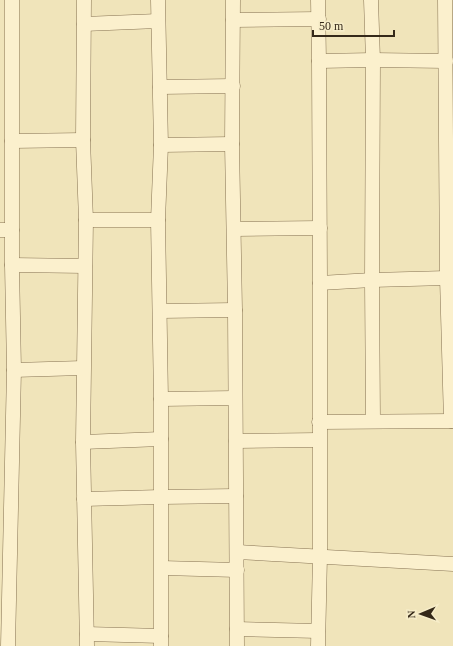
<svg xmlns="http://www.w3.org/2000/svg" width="453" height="646" viewBox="0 0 453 646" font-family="Georgia,serif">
<rect width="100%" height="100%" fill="#f0e4ba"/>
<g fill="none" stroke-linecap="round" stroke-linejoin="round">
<defs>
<g id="minor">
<polyline points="84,0 83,140 86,220 83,442 87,646"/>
<polyline points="158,0 161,145 158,220 161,399 161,646"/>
<polyline points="233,0 232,144 235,310 237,646"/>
<polyline points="318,0 319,61 320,283 320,556 318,646"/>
<polyline points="371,0 373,60 372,280 373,421"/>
<polyline points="445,0 447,278 451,421"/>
<polyline points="233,20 319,19"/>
<polyline points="84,24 158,21"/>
<polyline points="319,61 373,60 446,61"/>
<polyline points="160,87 233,86"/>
<polyline points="12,141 83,140"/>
<polyline points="161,145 232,144"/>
<polyline points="86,220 158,220"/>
<polyline points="234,229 320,228"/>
<polyline points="0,230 12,230"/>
<polyline points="12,265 85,266"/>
<polyline points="320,283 372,280 447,278"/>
<polyline points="160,311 235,310"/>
<polyline points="14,370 83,368"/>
<polyline points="161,399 235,398"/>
<polyline points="319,422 453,421"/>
<polyline points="236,441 319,440"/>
<polyline points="83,442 161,439"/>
<polyline points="84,499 161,497 236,496"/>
<polyline points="237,552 453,564"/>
<polyline points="162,568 237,570"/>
<polyline points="237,629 318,631"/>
<polyline points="87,634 161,636"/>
<polyline points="8,646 14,370 12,265 12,0"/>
</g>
</defs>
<use href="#minor" stroke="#877353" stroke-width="15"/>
<use href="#minor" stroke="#fbf0cd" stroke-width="14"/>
</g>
<g transform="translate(421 614) rotate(268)" stroke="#f7edc9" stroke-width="3" paint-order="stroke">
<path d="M0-3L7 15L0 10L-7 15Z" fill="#352919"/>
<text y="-6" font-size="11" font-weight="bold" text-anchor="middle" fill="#352919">N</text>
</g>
<path d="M313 30v6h81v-6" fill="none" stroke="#352919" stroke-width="2"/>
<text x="319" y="30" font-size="12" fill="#352919" stroke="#f7edc9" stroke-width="3" paint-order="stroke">50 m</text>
</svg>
